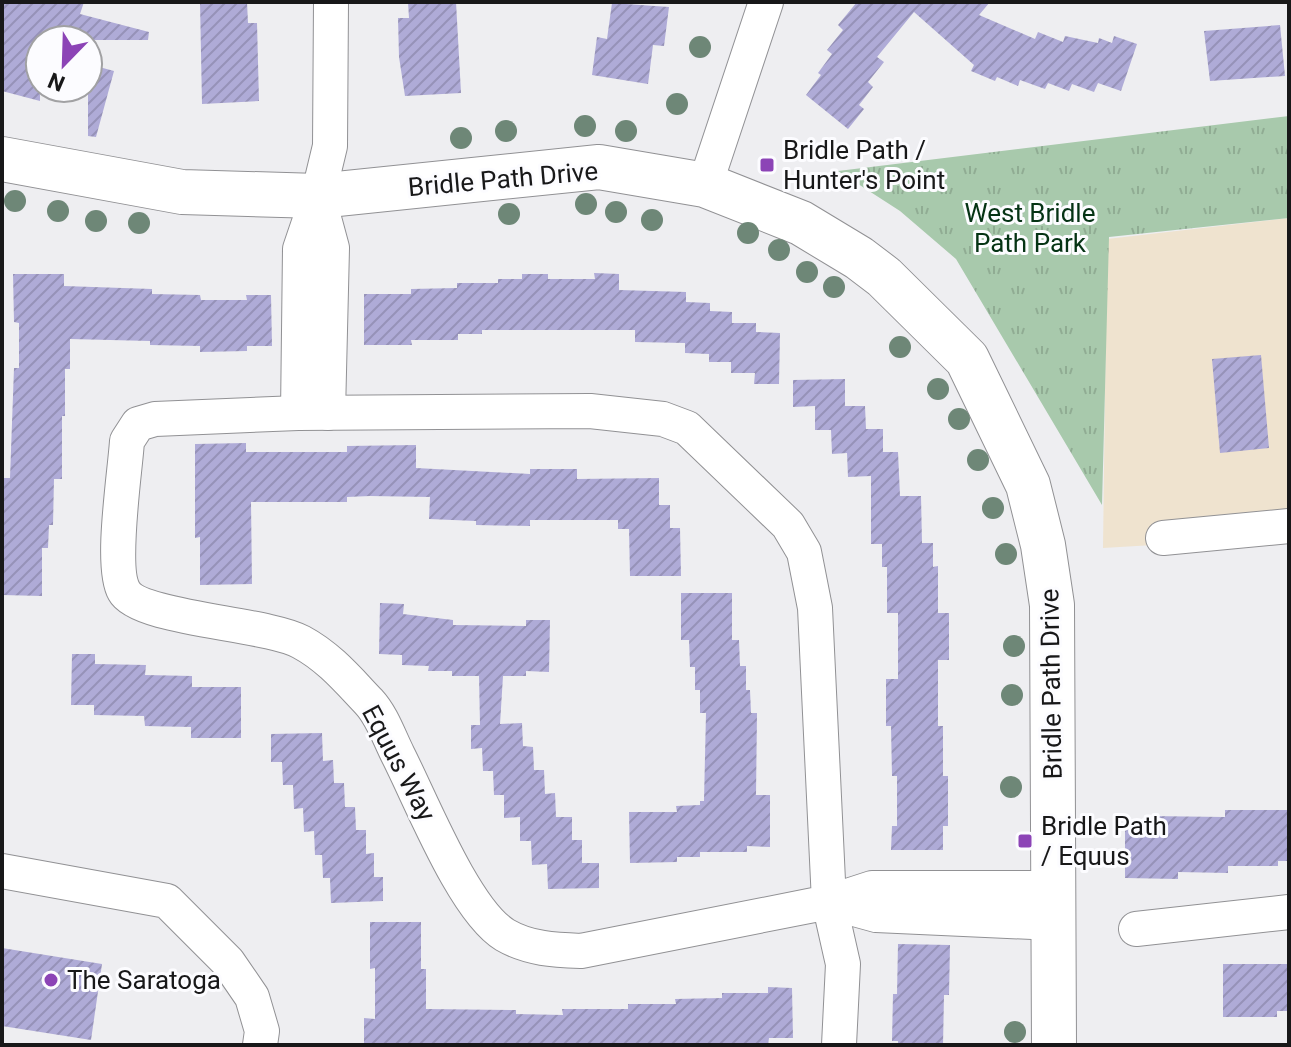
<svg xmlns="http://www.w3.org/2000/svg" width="1291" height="1047" viewBox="0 0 1291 1047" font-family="Roboto,sans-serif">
<defs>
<pattern id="grass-tufts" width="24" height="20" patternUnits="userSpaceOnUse" patternTransform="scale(2)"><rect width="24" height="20" fill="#a8c9ac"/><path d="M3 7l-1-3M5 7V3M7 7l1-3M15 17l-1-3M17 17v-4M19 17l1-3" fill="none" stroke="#90ac93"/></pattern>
<pattern id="building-hatch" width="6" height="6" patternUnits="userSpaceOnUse" patternTransform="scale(2)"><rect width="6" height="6" fill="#afabd7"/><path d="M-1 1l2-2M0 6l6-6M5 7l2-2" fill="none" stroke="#9692b8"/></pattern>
</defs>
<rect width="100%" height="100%" fill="#eeeef1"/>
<polygon fill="#efe3cf" points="1289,218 1289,537 1103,548 1107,239"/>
<polygon fill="url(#grass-tufts)" points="1289,116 1289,218 1109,237 1102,505 956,259 900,211 838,171"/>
<g fill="url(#building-hatch)">
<polygon points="2,2 84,2 80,14 149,32 148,40 40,40 40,101 2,91"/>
<polygon points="200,2 247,2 248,23 257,23 259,101 202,104"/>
<polygon points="408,2 456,2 461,93 405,96 399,57 398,18 409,18"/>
<polygon points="857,2 990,2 979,15 1035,39 1038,32 1063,42 1065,36 1098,43 1099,38 1112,43 1114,36 1137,44 1121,91 1098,83 1094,92 1072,84 1069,91 1048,83 1045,89 1020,80 1018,86 997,77 995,81 971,71 974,65 914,12 877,57 884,62 868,82 873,87 859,105 864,109 848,129 806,95 821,75 818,73 832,54 827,50 843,30 838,25"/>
<polygon points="612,3 669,7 664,46 653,45 648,84 592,75 597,37 607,39"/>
<polygon points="1280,25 1285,76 1210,81 1204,31"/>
<polygon points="88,64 114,71 96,137 88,136"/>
<polygon points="594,273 619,274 619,290 686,292 686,302 710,303 710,311 732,312 732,323 756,323 756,332 780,333 779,384 754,384 755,373 731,373 731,362 709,362 709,354 685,353 685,343 635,342 635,330 482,330 482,334 458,334 458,340 411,340 412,345 364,345 364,294 411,294 411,289 457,288 457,283 498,283 498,279 522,279 522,274 548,274 548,279 595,279"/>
<polygon points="13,274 64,274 64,286 152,289 152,294 200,295 201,300 247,300 246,295 271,295 272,346 247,346 247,351 200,352 200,346 150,345 150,341 70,339 70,369 65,369 65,416 62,416 62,479 54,479 53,525 49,525 48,548 42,548 42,596 2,595 3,478 10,478 14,368 19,368 19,323 14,322"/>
<polygon points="1261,355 1269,448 1220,453 1212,359"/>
<polygon points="845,379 845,406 865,406 866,429 883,429 883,452 898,452 900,496 921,496 922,543 933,543 933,567 938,566 938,613 949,613 949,660 938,660 938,726 943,726 943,776 948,776 948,826 943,826 943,850 891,850 892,826 897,826 897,776 892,776 891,726 886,726 886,679 898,679 898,613 887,613 887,567 882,567 882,544 871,544 871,476 848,477 847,453 832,454 831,430 815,430 815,406 793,407 793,380"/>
<polygon points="246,443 246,452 347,452 347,446 416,445 416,468 530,474 530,469 577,469 577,479 659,478 659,505 670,505 670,528 680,528 681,576 630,576 629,529 618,529 618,520 530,520 530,526 476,525 476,521 429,519 430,497 370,496 347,497 347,502 251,502 252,584 200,585 200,537 195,538 195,444"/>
<polygon points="681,593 732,593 732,640 739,640 740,666 746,666 746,690 750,690 751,713 757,713 756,795 770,795 770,847 747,846 747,852 700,852 700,857 677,857 677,862 630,863 629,812 677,812 676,806 700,805 700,801 704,801 706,713 700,713 700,690 695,690 695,667 690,667 689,640 681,640"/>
<polygon points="380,603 404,604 403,614 453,620 453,625 526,626 526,620 550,620 549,672 526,671 526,676 503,676 500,724 522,723 523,746 533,747 534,770 544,770 545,794 555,793 556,817 572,817 572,840 582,840 582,863 599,863 599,888 548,889 547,864 532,865 531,841 520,841 520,817 504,818 504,795 494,795 493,771 483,771 482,748 471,749 471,725 480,725 479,676 452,676 452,671 428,671 429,666 402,665 402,655 379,654"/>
<polygon points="72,654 95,654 95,664 146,665 145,675 192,676 192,687 241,687 241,738 191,738 191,727 145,726 144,716 94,715 94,705 71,705"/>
<polygon points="322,733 323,761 333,760 334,783 344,783 345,807 355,807 356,830 366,830 366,854 374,853 374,877 383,877 383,901 331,903 330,878 323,878 322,855 315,855 314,831 304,832 303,808 294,809 293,785 283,785 282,762 271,762 271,734"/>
<polygon points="1225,810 1289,810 1289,861 1278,861 1278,866 1228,866 1228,873 1178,872 1178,879 1125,878 1125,822 1148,823 1148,816 1225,817"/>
<polygon points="370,922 421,922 421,969 426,969 426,1009 516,1010 516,1014 563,1015 562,1009 628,1009 628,1004 676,1004 675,999 722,998 722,993 768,993 768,987 792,988 793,1038 769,1038 768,1045 364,1045 364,1018 375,1019 375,968 370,969"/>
<polygon points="898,944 950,945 949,995 944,995 943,1045 898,1045 898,1041 892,1041 893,994 897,994"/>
<polygon points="2,948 102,964 91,1040 2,1026"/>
<polygon points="1223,964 1289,964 1289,1011 1277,1011 1277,1017 1223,1017"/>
</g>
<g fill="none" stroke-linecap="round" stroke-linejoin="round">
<defs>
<g id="minor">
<polyline points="705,185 766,2"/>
<polyline points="318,196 332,248 328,413"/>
<polyline points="298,413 300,249 318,196 330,146 331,2"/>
<polyline points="1163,538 1289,526"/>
<polyline points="2,871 167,901 228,962 252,997 262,1031 260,1045"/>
<polyline points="829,902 876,915 1054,923"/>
<polyline points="1136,929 1289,912"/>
<path d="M 839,1045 L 843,964 L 829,902 L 815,608 L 804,552 L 788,525 L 687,428 L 663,419 L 590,411 L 298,413 L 155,419 L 138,424 L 127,441 C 125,473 110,567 124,591 C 139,619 266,623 301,642 C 329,657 348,680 369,702 C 382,716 389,737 398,755 C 421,800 464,910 505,935 C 529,949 555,950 581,951 L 829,902 L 872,888 L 1054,888"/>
</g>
<polyline id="tertiary" points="2,159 182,192 318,196 599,167 705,185 801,223 859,258 884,277 967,359 1028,485 1043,545 1052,605 1054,1045"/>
</defs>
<use href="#minor" stroke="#919194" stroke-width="36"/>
<use href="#tertiary" stroke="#919194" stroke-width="46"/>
<use href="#minor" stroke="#fff" stroke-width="34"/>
<use href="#tertiary" stroke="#fff" stroke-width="44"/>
</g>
<g fill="#6e8777">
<circle cx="700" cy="47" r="11"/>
<circle cx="677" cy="104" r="11"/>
<circle cx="585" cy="126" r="11"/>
<circle cx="506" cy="131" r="11"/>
<circle cx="626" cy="131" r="11"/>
<circle cx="461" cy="138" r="11"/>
<circle cx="15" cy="201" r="11"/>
<circle cx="586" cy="204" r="11"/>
<circle cx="58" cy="211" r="11"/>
<circle cx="616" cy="212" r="11"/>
<circle cx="509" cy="214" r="11"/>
<circle cx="652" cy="220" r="11"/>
<circle cx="96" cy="221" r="11"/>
<circle cx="139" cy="223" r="11"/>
<circle cx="748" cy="233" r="11"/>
<circle cx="779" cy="250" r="11"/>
<circle cx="807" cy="272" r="11"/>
<circle cx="834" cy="287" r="11"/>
<circle cx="900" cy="347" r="11"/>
<circle cx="938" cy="389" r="11"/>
<circle cx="959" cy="419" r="11"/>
<circle cx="978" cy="460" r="11"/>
<circle cx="993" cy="508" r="11"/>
<circle cx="1006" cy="554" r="11"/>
<circle cx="1014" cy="646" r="11"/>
<circle cx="1012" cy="695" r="11"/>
<circle cx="1011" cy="787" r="11"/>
<circle cx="1015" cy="1032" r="11"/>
</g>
<g fill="#8c44b6" stroke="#fcfcff" stroke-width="3">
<rect x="759" y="157" width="16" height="16" rx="4"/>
<rect x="1017" y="833" width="16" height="16" rx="4"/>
<circle cx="51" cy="980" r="8"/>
</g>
<g text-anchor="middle" stroke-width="6" stroke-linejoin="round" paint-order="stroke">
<g font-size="26" fill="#181819" stroke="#fcfcff" text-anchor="start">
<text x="783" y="159">Bridle Path /<tspan x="783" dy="30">Hunter's Point</tspan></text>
<text x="1041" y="835">Bridle Path<tspan x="1041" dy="30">/ Equus</tspan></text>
<text x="67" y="989">The Saratoga</text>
</g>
<g font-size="26" fill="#181819" stroke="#fcfcff">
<text transform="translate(503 179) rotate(-5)" y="9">Bridle Path Drive</text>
<text transform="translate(1051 684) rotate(-91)" y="9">Bridle Path Drive</text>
<text transform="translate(399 763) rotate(62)" y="9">Equus Way</text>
</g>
<g font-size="26" fill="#053314" stroke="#fcfcff">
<text x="1030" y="222">West Bridle<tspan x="1030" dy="30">Path Park</tspan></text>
</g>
</g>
<rect width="1291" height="1047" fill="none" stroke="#181819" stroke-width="8"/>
<g transform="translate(64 64) rotate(203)"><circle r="38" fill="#fcfcff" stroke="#a1a1a3" stroke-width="2"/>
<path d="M0-6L14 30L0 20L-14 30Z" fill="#8c44b6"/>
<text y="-12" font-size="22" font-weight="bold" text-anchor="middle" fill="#181819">N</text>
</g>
</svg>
